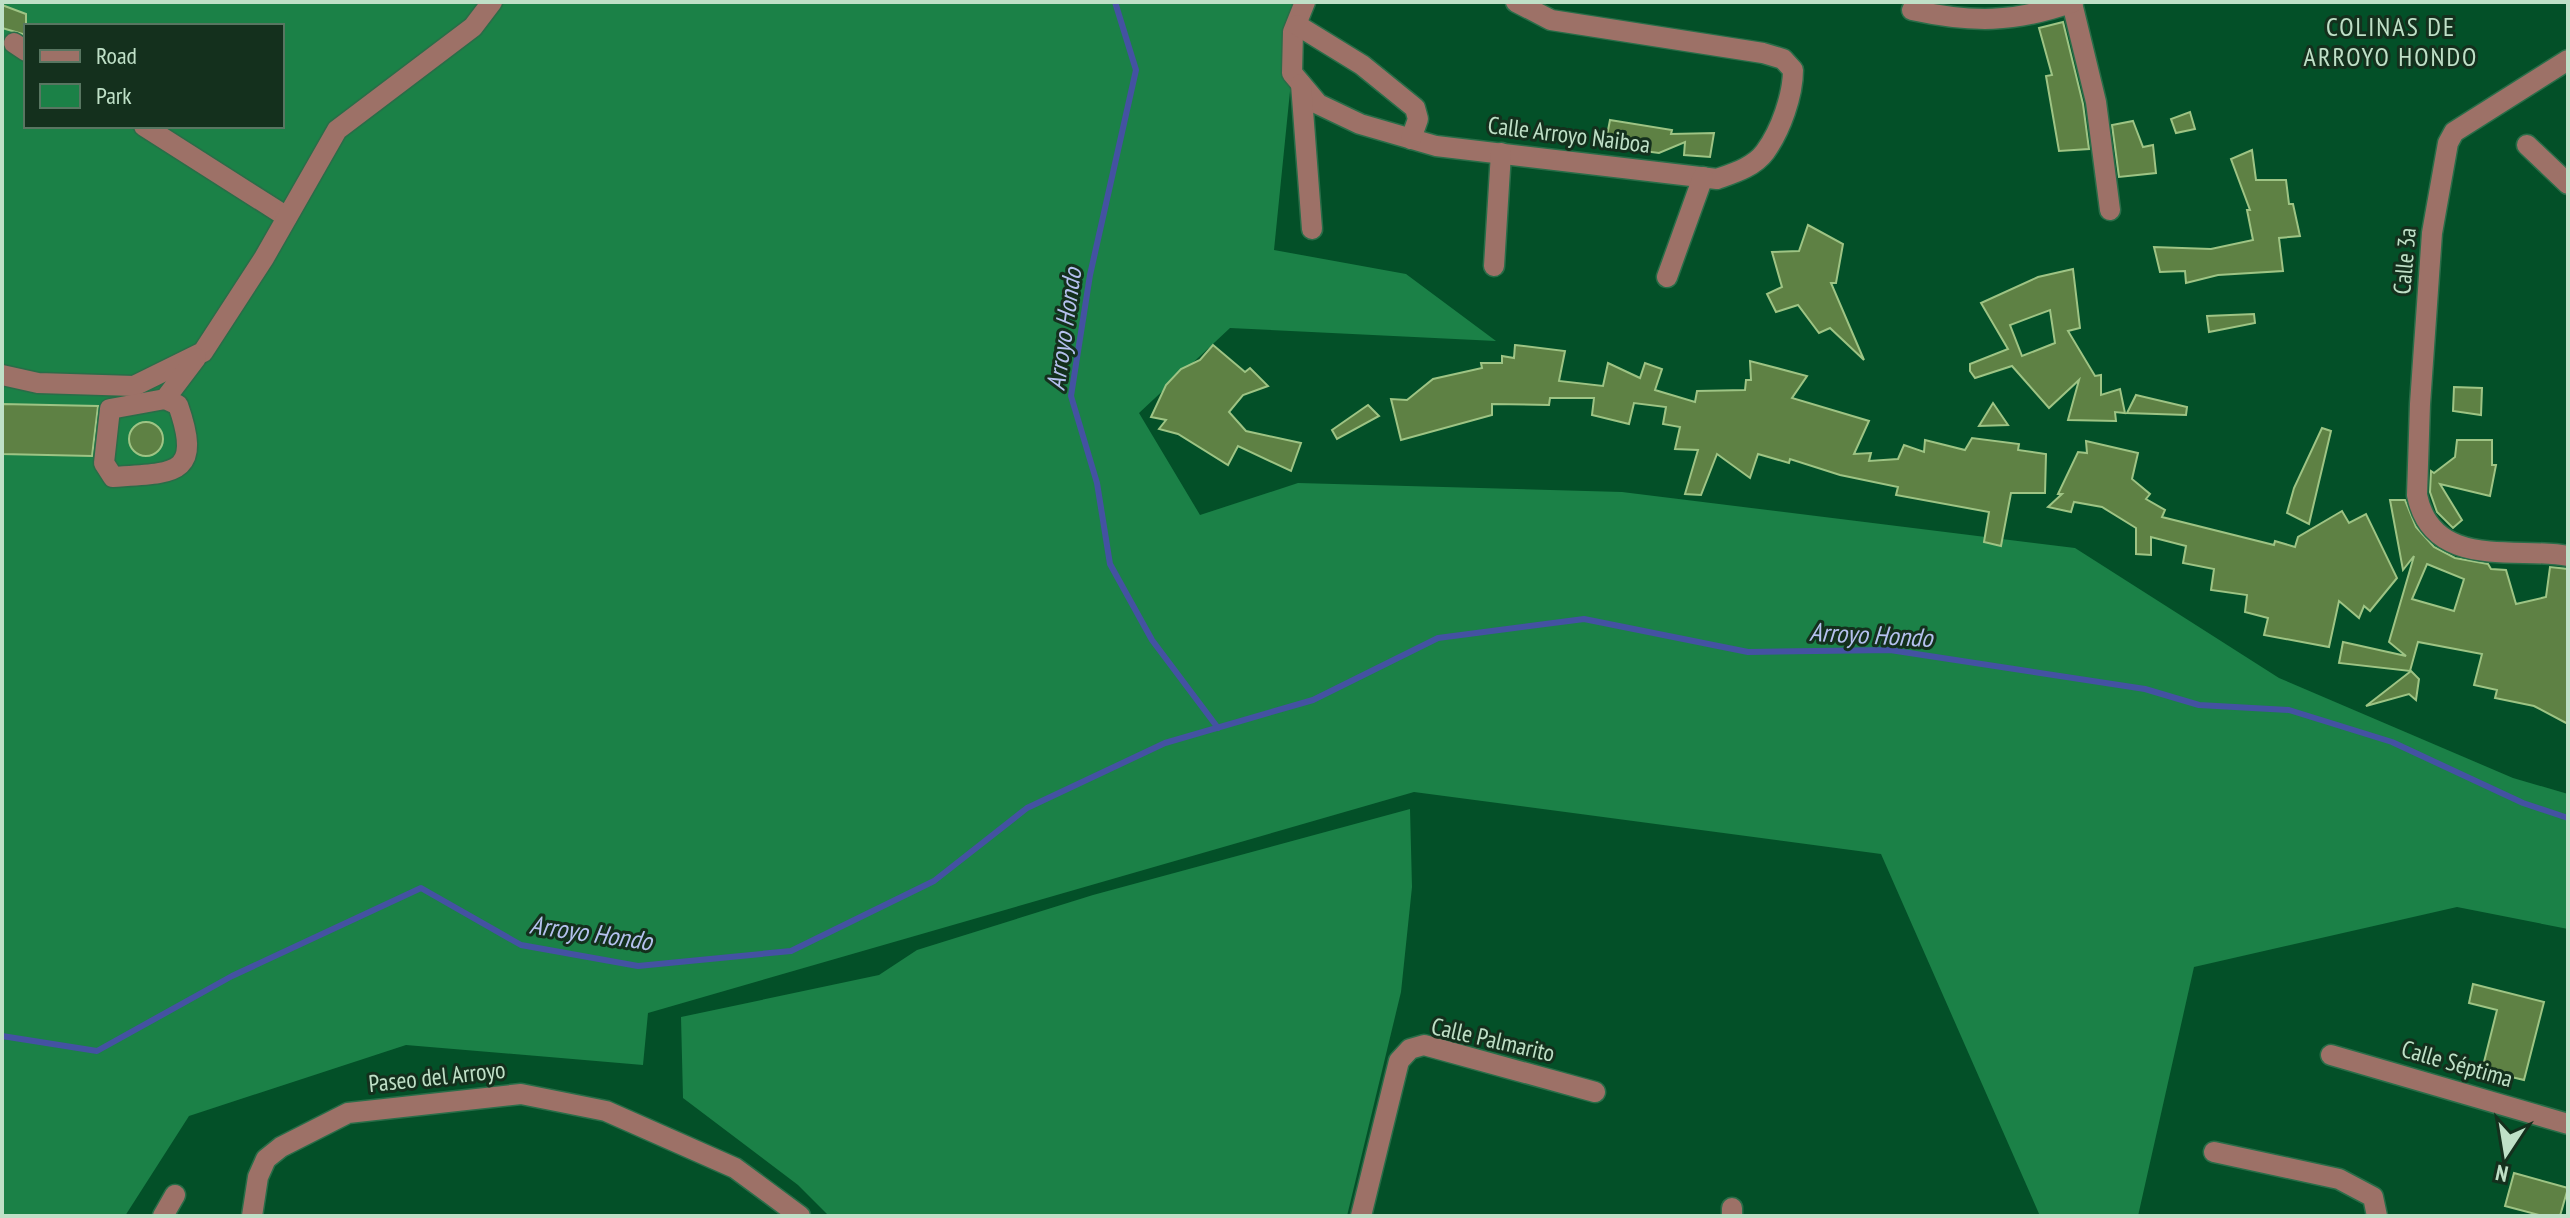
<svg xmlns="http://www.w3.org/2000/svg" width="2570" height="1218" viewBox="0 0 2570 1218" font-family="'PT Sans Narrow',sans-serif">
<rect width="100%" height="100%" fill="#035028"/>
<g fill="#1b8147" fill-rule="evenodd">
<path d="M 2,2 L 1299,2 L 1274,250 L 1406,274 L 1496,341 L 1230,328 L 1139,413 L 1200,515 L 1298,483 L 1622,492 L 2075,548 L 2279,678 L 2513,778 L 2568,794 L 2568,929 L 2457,907 L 2194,967 L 2138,1216 L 2040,1216 L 1881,854 L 1414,792 L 648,1013 L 643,1065 L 406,1045 L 189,1116 L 125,1216 L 2,1216 ZM 26,26 L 282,26 L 282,126 L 26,126 Z"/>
<polygon points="1410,809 1412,887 1401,992 1347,1216 829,1216 798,1185 683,1098 681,1017 879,975 917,950 1093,895"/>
</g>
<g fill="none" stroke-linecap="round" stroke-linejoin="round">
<g stroke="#4452a2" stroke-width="6">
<polyline points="1115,2 1136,70 1090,275 1071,396 1097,483 1110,564 1152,640 1218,728"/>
<polyline points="2,1036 97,1051 232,976 421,888 521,945 638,966 791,951 934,881 1027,808 1165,743 1313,700 1438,638 1584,619 1748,652 1890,650 2145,689 2199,705 2289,710 2392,742 2523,803 2568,818"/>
</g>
</g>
<g fill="#5e8144" stroke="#9ec484" stroke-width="2" fill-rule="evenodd">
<polygon points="2,5 26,14 26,35 2,28"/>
<polygon points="2063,22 2083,104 2089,149 2059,151 2046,76 2052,75 2039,28"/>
<polygon points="2190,112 2195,129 2176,133 2171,119"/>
<polygon points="1610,120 1672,130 1671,134 1714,133 1710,157 1684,155 1685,142 1659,153 1605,146"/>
<polygon points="2133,121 2143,147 2153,145 2156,173 2119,177 2112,125"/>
<polygon points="2252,150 2256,180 2286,180 2289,204 2293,204 2300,236 2279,238 2283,271 2218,275 2186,283 2185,271 2160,272 2154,247 2211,249 2253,240 2247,210 2250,210 2231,159"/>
<polygon points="1808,225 1843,244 1836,283 1831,283 1864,360 1830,328 1819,333 1798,305 1776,312 1767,294 1782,287 1772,252 1799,251"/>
<path d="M 2073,269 L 2080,328 L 2068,331 L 2095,376 L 2101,375 L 2101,395 L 2120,389 L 2125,413 L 2115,412 L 2116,421 L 2068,420 L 2079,380 L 2049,408 L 2012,366 L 1975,378 L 1970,371 L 1970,364 L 2008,349 L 1981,303 L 2038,277 ZM 2050,310 L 2055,343 L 2022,356 L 2010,325 Z"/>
<polygon points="2254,314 2255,323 2209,332 2207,316"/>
<polygon points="1213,345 1245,372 1250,368 1268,386 1243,395 1229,412 1246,431 1301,443 1291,471 1238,446 1228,465 1178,434 1159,429 1166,420 1151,417 1166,385 1181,369 1200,360"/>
<polygon points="1515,345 1565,351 1559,381 1603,386 1608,363 1640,378 1645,363 1662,369 1655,390 1695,402 1697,391 1745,390 1746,380 1751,380 1750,361 1807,376 1792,398 1869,421 1854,454 1871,453 1869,461 1898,459 1904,445 1924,452 1925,440 1965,450 1972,438 2019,444 2018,450 2046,454 2045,493 2011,493 2001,546 1984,542 1989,512 1896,495 1898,487 1840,475 1790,459 1789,463 1758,454 1750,478 1717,454 1701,495 1685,494 1698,450 1675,449 1680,427 1663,424 1666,407 1634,403 1629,424 1592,415 1594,398 1550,398 1549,405 1492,404 1492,415 1401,440 1391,399 1407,400 1433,379 1482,368 1481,363 1502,363 1502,356 1514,358"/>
<polygon points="2454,387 2482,388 2481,415 2453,411"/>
<polygon points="2136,395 2187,407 2186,415 2127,413"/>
<polygon points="1993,403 2008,425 1979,426"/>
<polygon points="2,404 98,406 92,456 2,454"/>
<polygon points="1368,405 1379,416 1337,439 1332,430"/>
<circle cx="146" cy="439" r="17"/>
<polygon points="2322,428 2331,431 2309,524 2287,513 2294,488"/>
<polygon points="2457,440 2492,440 2492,465 2496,465 2490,496 2440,484 2462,520 2453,528 2437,512 2430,492 2431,471 2434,473 2455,457"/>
<polygon points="2086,441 2138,453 2132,479 2150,494 2146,499 2165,510 2162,517 2274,545 2275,541 2295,547 2298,537 2342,511 2349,523 2366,514 2397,578 2370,611 2364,606 2359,618 2339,601 2329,647 2264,635 2268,618 2245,612 2247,595 2211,590 2214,569 2183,563 2186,546 2151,537 2151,555 2136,554 2136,528 2102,507 2074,502 2071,512 2048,507 2062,494 2058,494 2078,452 2087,453"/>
<path d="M 2390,500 L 2405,500 L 2416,527 L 2434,547 L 2455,558 L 2488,564 L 2491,569 L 2506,570 L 2516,604 L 2546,597 L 2550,567 L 2568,569 L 2568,724 L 2534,706 L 2495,698 L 2497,690 L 2474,685 L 2482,654 L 2418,642 L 2410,671 L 2339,663 L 2343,642 L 2406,656 L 2389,642 L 2414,556 L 2403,570 ZM 2427,564 L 2464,579 L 2454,611 L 2412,599 Z"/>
<polygon points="2411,671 2419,679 2416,700 2409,694 2366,706"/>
<polygon points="2473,984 2544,1002 2524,1080 2482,1070 2497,1010 2469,1003"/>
<polygon points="2514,1173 2568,1188 2560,1216 2543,1216 2505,1206"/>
</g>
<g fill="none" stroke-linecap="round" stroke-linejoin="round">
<defs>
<g id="minor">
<path d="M 1305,2 L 1293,32 L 1292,73 L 1318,104 L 1360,124 L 1436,146 L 1717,179 C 1734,173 1754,167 1765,152 C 1781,130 1793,95 1793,70 L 1783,59 L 1763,53 L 1551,20 L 1516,2"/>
<polyline points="2072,3 2096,102 2110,210"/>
<path d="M 1912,10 C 1972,23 2014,23 2073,2"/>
<polyline points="1297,25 1362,65 1415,108 1418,119 1411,139"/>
<polyline points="14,43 26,51"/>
<path d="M 2568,60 L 2454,132 L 2448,143 L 2432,233 L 2420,404 L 2417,495 C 2432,571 2518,546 2568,556"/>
<polyline points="1301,84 1312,229"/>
<polyline points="144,126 287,217"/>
<polyline points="2527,145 2568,184"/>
<polyline points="1494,266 1501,153"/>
<polyline points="1667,277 1703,177"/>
<polyline points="2,375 38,383 134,386 203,352 264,258 337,130 473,27 492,2"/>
<path d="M 165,399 L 178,405 C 203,476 175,473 113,477 L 104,463 L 110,409 L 165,399 L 196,358"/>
<polyline points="2331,1055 2568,1124"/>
<polyline points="2214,1152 2339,1179 2373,1197 2377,1216"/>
<polyline points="163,1216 175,1195"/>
<polyline points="252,1216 258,1177 266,1159 281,1147 348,1113 521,1094 606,1111 735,1168 800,1216"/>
<polyline points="1361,1216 1399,1061 1410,1049 1424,1045 1595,1092"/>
<polyline points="1732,1216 1732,1208"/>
</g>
</defs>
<use href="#minor" stroke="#296d48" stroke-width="23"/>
<use href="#minor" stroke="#9d7167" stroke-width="20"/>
</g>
<g text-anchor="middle" stroke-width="6" stroke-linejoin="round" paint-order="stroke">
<g font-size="24" fill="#bfe0c7" stroke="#14301d">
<text transform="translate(1569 135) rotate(7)" y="8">Calle Arroyo Naiboa</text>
<text transform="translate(2405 261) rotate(-85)" y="8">Calle 3a</text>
<text transform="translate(1493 1040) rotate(13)" y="8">Calle Palmarito</text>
<text transform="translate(2457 1064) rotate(16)" y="8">Calle Séptima</text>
<text transform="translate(437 1077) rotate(-6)" y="8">Paseo del Arroyo</text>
</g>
<g font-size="26" letter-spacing="2" fill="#bfe0c7" stroke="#14301d">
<text x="2391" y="36">COLINAS DE<tspan x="2391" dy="30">ARROYO HONDO</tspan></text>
</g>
<g font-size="26" font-style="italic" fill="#b5c1ee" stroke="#14301d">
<text transform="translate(1064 329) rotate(-82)" y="9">Arroyo Hondo</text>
<text transform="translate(1871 635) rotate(3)" y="9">Arroyo Hondo</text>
<text transform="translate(591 933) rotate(8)" y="9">Arroyo Hondo</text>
</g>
</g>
<rect width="2570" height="1218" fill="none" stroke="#bfe0c7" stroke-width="8"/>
<rect x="24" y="24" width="260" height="104" fill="#14301d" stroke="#587661" stroke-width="2"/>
<rect x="40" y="50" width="40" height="12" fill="#9d7167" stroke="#587661" stroke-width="2"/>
<text x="96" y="64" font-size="24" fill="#bfe0c7">Road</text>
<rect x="40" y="84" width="40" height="24" fill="#1b8147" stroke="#587661" stroke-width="2"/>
<text x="96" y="104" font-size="24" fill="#bfe0c7">Park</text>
<g transform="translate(2506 1154) rotate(192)" stroke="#14301d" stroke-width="6" paint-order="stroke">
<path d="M0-6L14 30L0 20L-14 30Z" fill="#bfe0c7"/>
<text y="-12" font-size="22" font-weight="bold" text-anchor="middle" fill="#bfe0c7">N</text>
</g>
</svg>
